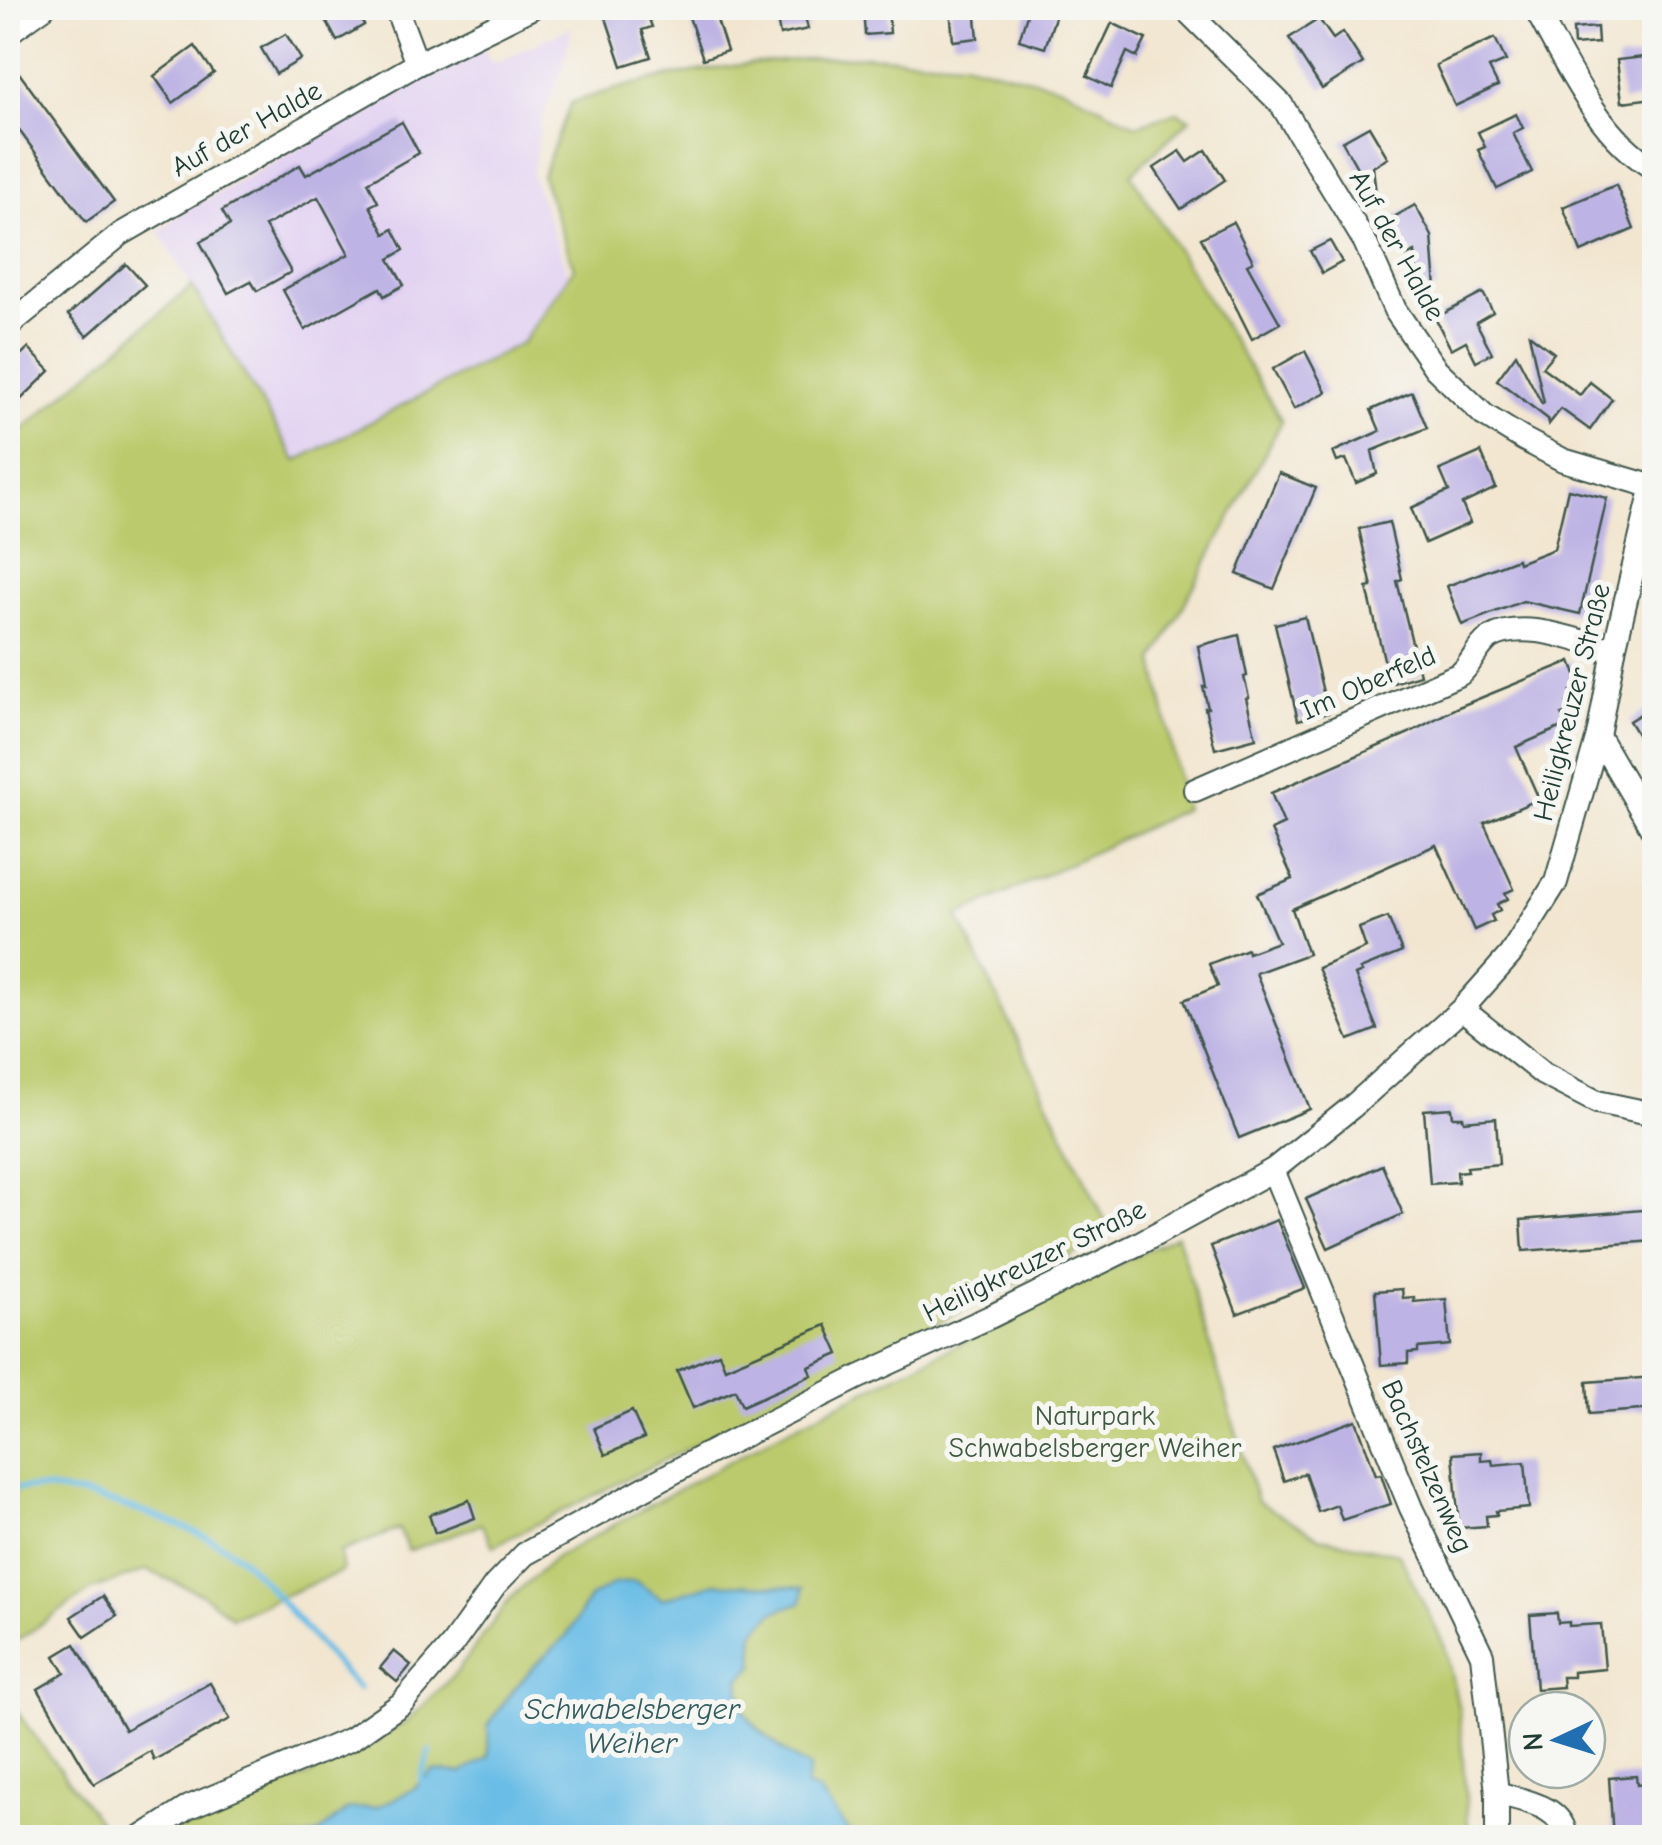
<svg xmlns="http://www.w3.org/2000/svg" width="1662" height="1845" viewBox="0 0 1662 1845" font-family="'Comic Neue',sans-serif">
<rect width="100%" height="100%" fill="#f6f6f2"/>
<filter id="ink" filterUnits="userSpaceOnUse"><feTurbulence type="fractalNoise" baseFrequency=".01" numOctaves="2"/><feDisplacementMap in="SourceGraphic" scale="20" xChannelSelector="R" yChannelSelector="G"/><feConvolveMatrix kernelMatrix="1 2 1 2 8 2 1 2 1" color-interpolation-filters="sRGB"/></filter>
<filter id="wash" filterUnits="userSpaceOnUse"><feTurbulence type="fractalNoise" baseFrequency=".0048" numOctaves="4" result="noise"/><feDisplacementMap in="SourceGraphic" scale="40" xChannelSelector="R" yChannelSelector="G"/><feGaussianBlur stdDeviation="2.25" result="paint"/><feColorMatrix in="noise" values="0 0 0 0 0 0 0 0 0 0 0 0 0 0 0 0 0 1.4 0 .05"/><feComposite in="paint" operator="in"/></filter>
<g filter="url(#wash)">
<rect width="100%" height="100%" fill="#f2e6d0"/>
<polygon fill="#e3d3f2" points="572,27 563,67 541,122 532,175 569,275 523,342 296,461 159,232 182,213 482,47 493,64"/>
<g fill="#bbca6c" stroke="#6d8450" stroke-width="2.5">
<path d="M 867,56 L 963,62 L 1059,86 L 1136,125 L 1177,112 L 1190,119 L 1131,174 L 1282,421 L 1154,661 L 1185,809 L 958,916 L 1112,1235 L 493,1546 L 481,1524 L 408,1551 L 399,1529 L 340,1552 L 343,1571 L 232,1617 L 202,1594 L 147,1570 L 91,1590 L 8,1647 L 8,442 L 192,286 L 296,461 L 523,342 L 574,268 L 542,176 L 571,103 C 665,70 768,59 867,56 Z"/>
<path d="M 1177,1235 L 1257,1501 L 1321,1538 L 1399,1554 L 1445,1647 L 1459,1710 L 1469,1837 L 854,1837 L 805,1787 L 810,1768 C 794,1761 752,1726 744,1711 C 740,1703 741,1687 740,1679 L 754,1665 L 753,1634 L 773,1612 L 802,1602 L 678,1596 L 662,1599 L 589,1598 L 567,1636 L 535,1665 L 506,1698 L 488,1726 L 489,1757 L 461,1773 L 433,1771 L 413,1790 L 377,1807 L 348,1809 L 318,1834 L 307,1837 L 169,1838 L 200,1816 L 308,1776 L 362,1750 L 409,1720 L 457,1672 L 511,1597 L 556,1557 L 777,1435 Z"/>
<polygon points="8,1700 104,1829 93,1837 8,1837"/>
</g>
<path fill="#6abde6" stroke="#447d8d" stroke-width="2.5" d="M 635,1581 L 662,1599 L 715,1583 L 803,1588 L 802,1602 L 773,1612 L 753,1634 L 754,1666 L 740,1679 C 741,1688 740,1703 744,1711 C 752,1727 794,1761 810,1768 L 806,1787 L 817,1790 L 854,1837 L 307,1837 L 318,1834 L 348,1809 L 377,1807 L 412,1790 L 433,1771 L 461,1773 L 489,1757 L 488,1726 L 506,1699 L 535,1665 L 567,1636 L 589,1598 L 614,1584 Z"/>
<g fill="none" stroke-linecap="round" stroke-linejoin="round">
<g stroke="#6abde6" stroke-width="6">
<path d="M 8,1490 C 61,1480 179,1520 227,1548 C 248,1561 266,1584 282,1602 C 307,1631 332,1660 358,1689"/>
<polyline points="421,1781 430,1751"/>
</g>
</g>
<g id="blocks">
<g fill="#bdb3e4">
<polygon points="332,8 354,8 364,25 337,41 322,13"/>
<polygon points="616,8 645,8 652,27 642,30 651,57 622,66 604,12"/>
<polygon points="686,8 713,8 727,51 703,59"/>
<polygon points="775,8 803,8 808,29 780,35"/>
<polygon points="863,8 888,8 890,33 865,35"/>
<polygon points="950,8 975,8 978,38 953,41"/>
<polygon points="1029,8 1058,8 1045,48 1019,40"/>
<polygon points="1319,19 1333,39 1343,32 1363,63 1322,89 1289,38"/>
<polygon points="1112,23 1146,39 1137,57 1127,52 1111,88 1087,76"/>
<polygon points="1597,27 1598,43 1574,45 1573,29"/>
<polygon points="286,34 301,59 276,74 261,48"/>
<polygon points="1495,38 1506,61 1489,68 1498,86 1455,106 1436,65"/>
<polygon points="195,46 214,73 173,103 154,76"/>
<polygon points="1654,56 1654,98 1622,102 1617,60"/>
<polygon points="8,58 114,202 86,222 8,115"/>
<polygon points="1516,114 1523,128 1513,133 1532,172 1497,189 1478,150 1485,147 1478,132"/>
<polygon points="402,122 419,153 368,182 378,202 370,206 385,234 393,229 404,250 389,259 404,285 384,296 380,288 305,330 283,290 349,254 318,197 265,226 291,272 257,291 251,281 228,293 200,242 230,225 222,211 300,165 306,175"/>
<polygon points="1369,126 1388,158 1373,167 1377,203 1342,141"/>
<polygon points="1206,150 1225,180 1181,209 1154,168 1180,151 1188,162"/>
<polygon points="1616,185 1634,229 1581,252 1563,207"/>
<polygon points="1415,205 1432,236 1436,289 1418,291 1415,252 1406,256 1387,221"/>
<polygon points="1233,222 1253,261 1247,264 1280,323 1252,339 1201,238"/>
<polygon points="1330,241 1342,262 1322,273 1310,251"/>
<polygon points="126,264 145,285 87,336 68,315"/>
<polygon points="1483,293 1493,312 1476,322 1492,353 1476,361 1466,341 1451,349 1435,318"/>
<polygon points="1529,334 1554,353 1542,367 1580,395 1590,382 1612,399 1590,430 1561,409 1549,424 1548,419 1497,380 1516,354 1542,404 1544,403"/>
<polygon points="28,348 50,371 8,412 8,367"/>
<polygon points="1305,351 1326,392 1294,409 1273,369"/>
<polygon points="1412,392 1427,428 1372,451 1377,474 1356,483 1346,459 1337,462 1333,452 1380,431 1371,410"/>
<polygon points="1481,452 1496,488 1462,504 1470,523 1425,543 1411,508 1449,491 1440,470"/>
<polygon points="1279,473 1316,488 1274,589 1237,574"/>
<polygon points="1568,489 1607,498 1580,614 1523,601 1462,625 1447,586 1517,559 1518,563 1554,549"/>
<polygon points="1389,522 1402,579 1397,581 1420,675 1390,684 1367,588 1372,587 1359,529"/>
<polygon points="1305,617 1328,713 1298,720 1275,624"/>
<polygon points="1239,635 1247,676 1244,677 1249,697 1246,698 1256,738 1215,749 1205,708 1208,708 1203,687 1206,687 1198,646"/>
<polygon points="1571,661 1581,687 1571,691 1575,699 1567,703 1570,712 1562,715 1566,725 1516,747 1539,799 1484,823 1514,889 1505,893 1508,899 1497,904 1500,910 1491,915 1494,921 1474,930 1436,845 1292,909 1308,954 1256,973 1310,1109 1239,1138 1184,1000 1218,986 1209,964 1247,949 1248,953 1278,942 1257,894 1293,879 1271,830 1284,824 1271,793 1409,733 1456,708"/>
<polygon points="1647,710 1654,723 1654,762 1629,721"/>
<polygon points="1388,917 1402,952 1360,969 1362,972 1355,975 1377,1029 1349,1040 1318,968 1366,948 1359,928"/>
<polygon points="1452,1108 1453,1117 1463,1117 1464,1121 1496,1118 1499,1164 1467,1167 1468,1171 1457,1172 1458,1182 1430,1184 1424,1110"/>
<polygon points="1382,1165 1403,1214 1328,1248 1306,1199"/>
<polygon points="1654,1209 1654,1241 1523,1251 1521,1220"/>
<polygon points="1277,1220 1305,1288 1237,1314 1211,1246"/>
<polygon points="1402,1289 1403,1298 1414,1297 1414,1302 1446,1299 1450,1345 1418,1348 1418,1352 1408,1353 1408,1363 1381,1365 1375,1291"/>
<polygon points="826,1325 839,1354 809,1367 812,1375 742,1406 735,1390 693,1408 677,1371 719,1353 725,1368"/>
<polygon points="1654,1377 1654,1409 1589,1414 1587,1382"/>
<polygon points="632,1411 644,1438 605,1455 594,1428"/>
<polygon points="1356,1420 1376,1475 1381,1474 1391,1504 1342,1520 1337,1505 1318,1512 1305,1473 1284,1481 1273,1450"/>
<polygon points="1481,1452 1481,1461 1492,1460 1493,1465 1525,1462 1529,1508 1496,1511 1497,1515 1486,1516 1487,1526 1459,1528 1453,1454"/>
<polygon points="469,1500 475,1518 435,1533 429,1515"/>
<polygon points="103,1596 117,1616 85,1637 71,1617"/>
<polygon points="1557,1613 1558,1623 1569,1622 1569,1626 1601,1624 1605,1669 1573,1672 1573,1677 1562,1677 1563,1687 1536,1689 1530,1615"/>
<polygon points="75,1644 125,1730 210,1683 230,1719 154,1760 150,1751 94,1784 38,1689 65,1673 55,1656"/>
<polygon points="394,1651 411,1665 397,1682 380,1668"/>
<polygon points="1636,1776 1637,1785 1647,1784 1648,1789 1654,1788 1654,1834 1652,1838 1613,1838 1609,1778"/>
</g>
</g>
</g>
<g filter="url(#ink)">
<use href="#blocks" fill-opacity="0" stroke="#3f564b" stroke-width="2.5"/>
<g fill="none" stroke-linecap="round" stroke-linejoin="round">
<defs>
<g id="minor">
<polyline points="396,8 417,64"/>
<polyline points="1184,8 1281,104 1365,242 1395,310 1435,368 1484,415 1523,439 1563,460 1654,487"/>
<path d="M 1535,8 C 1564,60 1600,139 1654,168"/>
<polyline points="8,33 43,8"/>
<polyline points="8,326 121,234 417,64 531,8"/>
<polyline points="1598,736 1654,832"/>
<path d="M 1195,790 L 1460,674 C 1473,663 1476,647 1490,638 C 1524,618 1579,642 1614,650"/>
<polyline points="1462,1009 1543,1074 1597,1102 1654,1114"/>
<polyline points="1273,1170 1411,1508 1482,1655 1497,1793 1497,1838"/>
<path d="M 1497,1793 C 1523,1801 1563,1805 1566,1838"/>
<polyline points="141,1838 189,1807 351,1739 401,1704 452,1645 495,1585 525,1554 705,1455 859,1377 990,1317 1138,1244 1273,1170 1352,1107 1462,1009 1510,955 1556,882 1598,736 1614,650 1654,481"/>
</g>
</defs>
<use href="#minor" stroke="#3f564b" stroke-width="26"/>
<use href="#minor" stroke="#fff" stroke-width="22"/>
</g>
</g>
<g text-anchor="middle" stroke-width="10" stroke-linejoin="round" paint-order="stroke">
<g font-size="28" fill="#1f3d34" stroke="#f6f6f2">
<text transform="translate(246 128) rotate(-29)" y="10">Auf der Halde</text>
<text transform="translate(1398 245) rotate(61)" y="10">Auf der Halde</text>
<text transform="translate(1368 682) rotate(-24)" y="10">Im Oberfeld</text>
<text transform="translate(1571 702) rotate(-76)" y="10">Heiligkreuzer Straße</text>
<text transform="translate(1034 1260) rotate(-26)" y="10">Heiligkreuzer Straße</text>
<text transform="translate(1428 1466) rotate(66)" y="10">Bachstelzenweg</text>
</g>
<g font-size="28" fill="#3e593f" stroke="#f6f6f2">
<text x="1095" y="1425">Naturpark<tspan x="1095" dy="32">Schwabelsberger Weiher</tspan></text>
</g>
<g font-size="30" font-style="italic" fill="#325d60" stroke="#f6f6f2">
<text x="632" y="1719">Schwabelsberger<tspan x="632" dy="34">Weiher</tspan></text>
</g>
</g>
<rect width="1662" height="1845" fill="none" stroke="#f6f6f2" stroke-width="40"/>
<g transform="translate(1557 1740) rotate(266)"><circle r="48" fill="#f6f6f2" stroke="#a0aca6" stroke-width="2.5"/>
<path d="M0-8L18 38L0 25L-18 38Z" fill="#1f6fb2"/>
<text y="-15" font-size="28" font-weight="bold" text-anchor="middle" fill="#1f3d34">N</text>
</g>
</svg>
